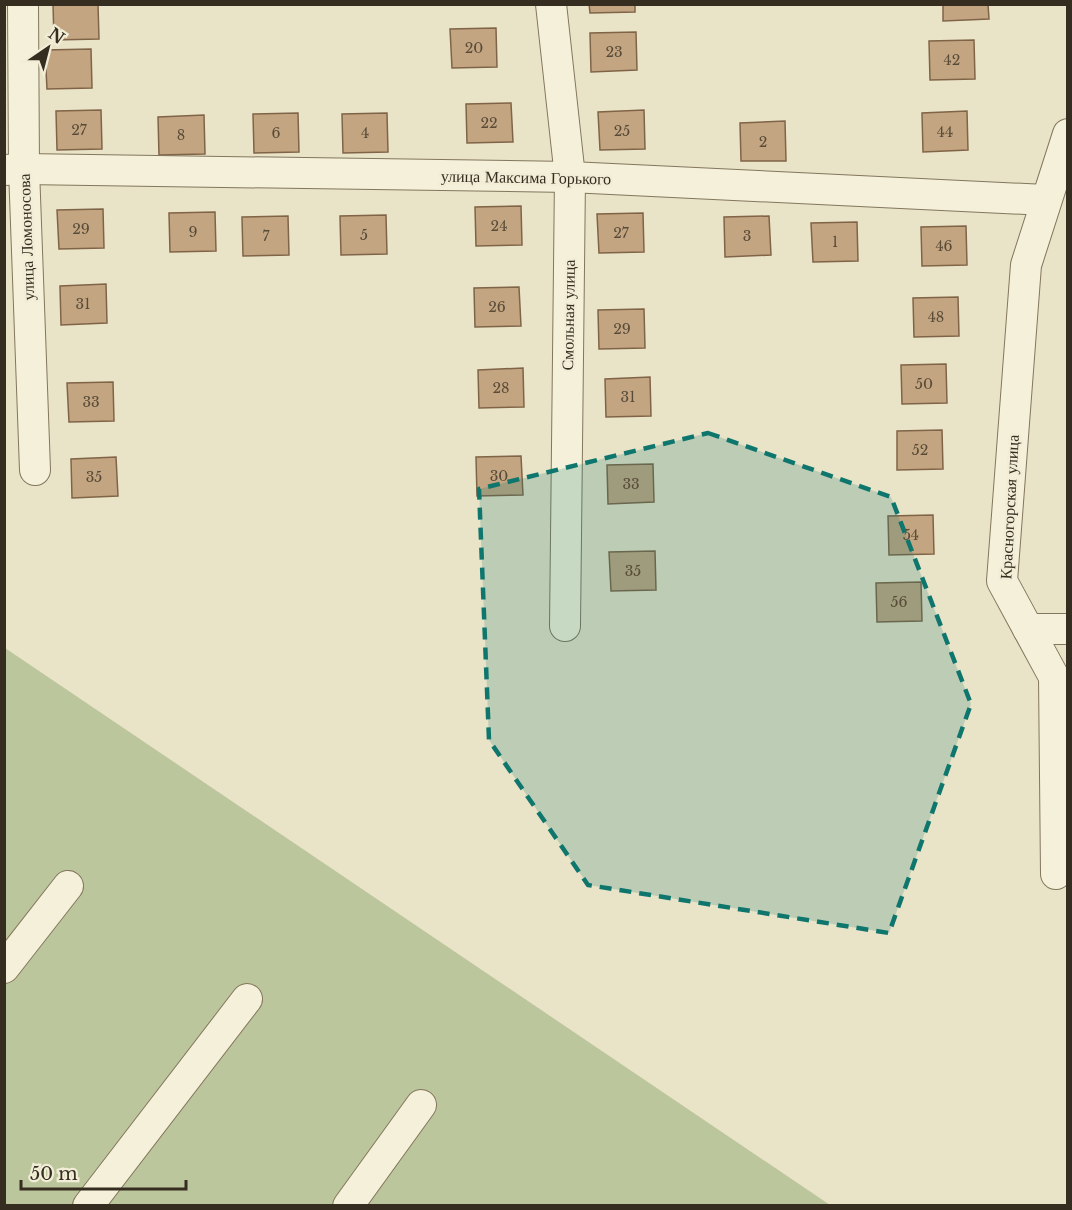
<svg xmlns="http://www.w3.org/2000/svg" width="1072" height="1210" viewBox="0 0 1072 1210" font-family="'Libre Baskerville',serif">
<rect width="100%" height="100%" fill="#e9e3c7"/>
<polygon fill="#bcc69c" points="5,648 830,1205 5,1205"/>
<g fill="#c3a581" stroke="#806447" stroke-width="1.5">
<polygon points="53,4 98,4 99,39 54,40"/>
<polygon points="589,4 635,4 635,12 590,13"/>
<polygon points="943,4 988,4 989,19 943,21"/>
<polygon points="496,28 497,67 452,68 450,29"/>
<polygon points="636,32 637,70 591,72 590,33"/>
<polygon points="974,40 975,79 930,80 929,41"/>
<polygon points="91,49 92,88 47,89 45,50"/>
<polygon points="511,103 513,142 467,143 466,104"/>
<polygon points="101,110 102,149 57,150 56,111"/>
<polygon points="644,110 645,149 600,150 598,112"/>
<polygon points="967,111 968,150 923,152 922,113"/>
<polygon points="298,113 299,152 254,153 253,114"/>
<polygon points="387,113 388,152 343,153 342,114"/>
<polygon points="204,115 205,154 159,155 158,117"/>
<polygon points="785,121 786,161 741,161 740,123"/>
<polygon points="521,206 522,245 476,246 475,207"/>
<polygon points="103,209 104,248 59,249 57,210"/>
<polygon points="215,212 216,251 170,252 169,213"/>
<polygon points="643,213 644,252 599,253 597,214"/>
<polygon points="386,215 387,254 341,255 340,216"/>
<polygon points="288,216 289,255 243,256 242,217"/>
<polygon points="769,216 771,255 725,257 724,217"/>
<polygon points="857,222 858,261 813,262 811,223"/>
<polygon points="966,226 967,265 922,266 921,227"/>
<polygon points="106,284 107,323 61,325 60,286"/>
<polygon points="519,287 521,326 475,327 474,288"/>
<polygon points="958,297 959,336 914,337 913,298"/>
<polygon points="644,309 645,348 599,349 598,310"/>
<polygon points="946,364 947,403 902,404 901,365"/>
<polygon points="523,368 524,407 479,408 478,370"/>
<polygon points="650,377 651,416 606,417 605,379"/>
<polygon points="113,382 114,421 69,422 67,383"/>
<polygon points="942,430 943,469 897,470 897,431"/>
<polygon points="521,456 523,495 477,496 476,457"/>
<polygon points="116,457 118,496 72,498 71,459"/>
<polygon points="653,464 654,502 608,504 607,465"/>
<polygon points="933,515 934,554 889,555 888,516"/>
<polygon points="655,551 656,590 611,591 609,552"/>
<polygon points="921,582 922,621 877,622 876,583"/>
</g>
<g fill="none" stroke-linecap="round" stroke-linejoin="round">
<defs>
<g id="minor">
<polyline points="23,4 24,169 35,470"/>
<polyline points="551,4 570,177 565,626"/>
<polyline points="4,170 24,169 570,177 1046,200"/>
<polyline points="1028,629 1068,629"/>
<polyline points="1056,874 1054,677 1002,581 1026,265 1068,134"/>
<polyline points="4,968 68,886"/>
<polyline points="88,1206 247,999"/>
<polyline points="348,1206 421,1105"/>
</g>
</defs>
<use href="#minor" stroke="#83765e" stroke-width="32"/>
<use href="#minor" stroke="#f5f0d9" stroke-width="30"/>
</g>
<path fill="#0f766e" fill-opacity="0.2" stroke="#0f766e" stroke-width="4.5" stroke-dasharray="12 8" stroke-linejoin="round" d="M 708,433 L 891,497 L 971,704 L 889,933 L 588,885 L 489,740 L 479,489 Z"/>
<g text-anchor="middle" stroke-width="5" stroke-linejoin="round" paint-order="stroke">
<g font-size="14" fill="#584b38">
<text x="474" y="53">20</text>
<text x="614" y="57">23</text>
<text x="952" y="65">42</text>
<text x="489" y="128">22</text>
<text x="79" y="135">27</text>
<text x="622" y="136">25</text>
<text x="945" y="137">44</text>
<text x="276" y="138">6</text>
<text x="365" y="138">4</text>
<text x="181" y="140">8</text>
<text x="763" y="147">2</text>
<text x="499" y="231">24</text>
<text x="81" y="234">29</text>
<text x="193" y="237">9</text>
<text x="621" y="238">27</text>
<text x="364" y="240">5</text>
<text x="266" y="241">7</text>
<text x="747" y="241">3</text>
<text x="835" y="247">1</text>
<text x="944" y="251">46</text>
<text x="83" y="309">31</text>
<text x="497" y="312">26</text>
<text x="936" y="322">48</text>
<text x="622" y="334">29</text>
<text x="924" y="389">50</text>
<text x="501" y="393">28</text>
<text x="628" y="402">31</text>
<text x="91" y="407">33</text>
<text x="920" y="455">52</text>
<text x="499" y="481">30</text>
<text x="94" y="482">35</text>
<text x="631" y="489">33</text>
<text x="911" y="540">54</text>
<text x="633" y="576">35</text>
<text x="899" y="607">56</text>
</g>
<g font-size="16" fill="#352d20" stroke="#f2edd6">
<text transform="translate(526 177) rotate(1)" y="6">улица Максима Горького</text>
<text transform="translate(26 237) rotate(-92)" y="6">улица Ломоносова</text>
<text transform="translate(568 315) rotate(-89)" y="6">Смольная улица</text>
<text transform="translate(1009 507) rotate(-87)" y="6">Красногорская улица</text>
</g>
</g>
<rect width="1072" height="1210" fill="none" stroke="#352d20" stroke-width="12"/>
<g transform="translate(48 48) rotate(35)" stroke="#f2edd6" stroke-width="4.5" paint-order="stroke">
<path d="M0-4.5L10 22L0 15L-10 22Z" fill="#352d20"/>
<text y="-9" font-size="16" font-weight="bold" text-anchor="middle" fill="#352d20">N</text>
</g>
<path d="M21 1180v9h165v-9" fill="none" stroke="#352d20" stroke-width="3"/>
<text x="30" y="1180" font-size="18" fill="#352d20" stroke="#f2edd6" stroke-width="4.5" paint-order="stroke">50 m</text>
</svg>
